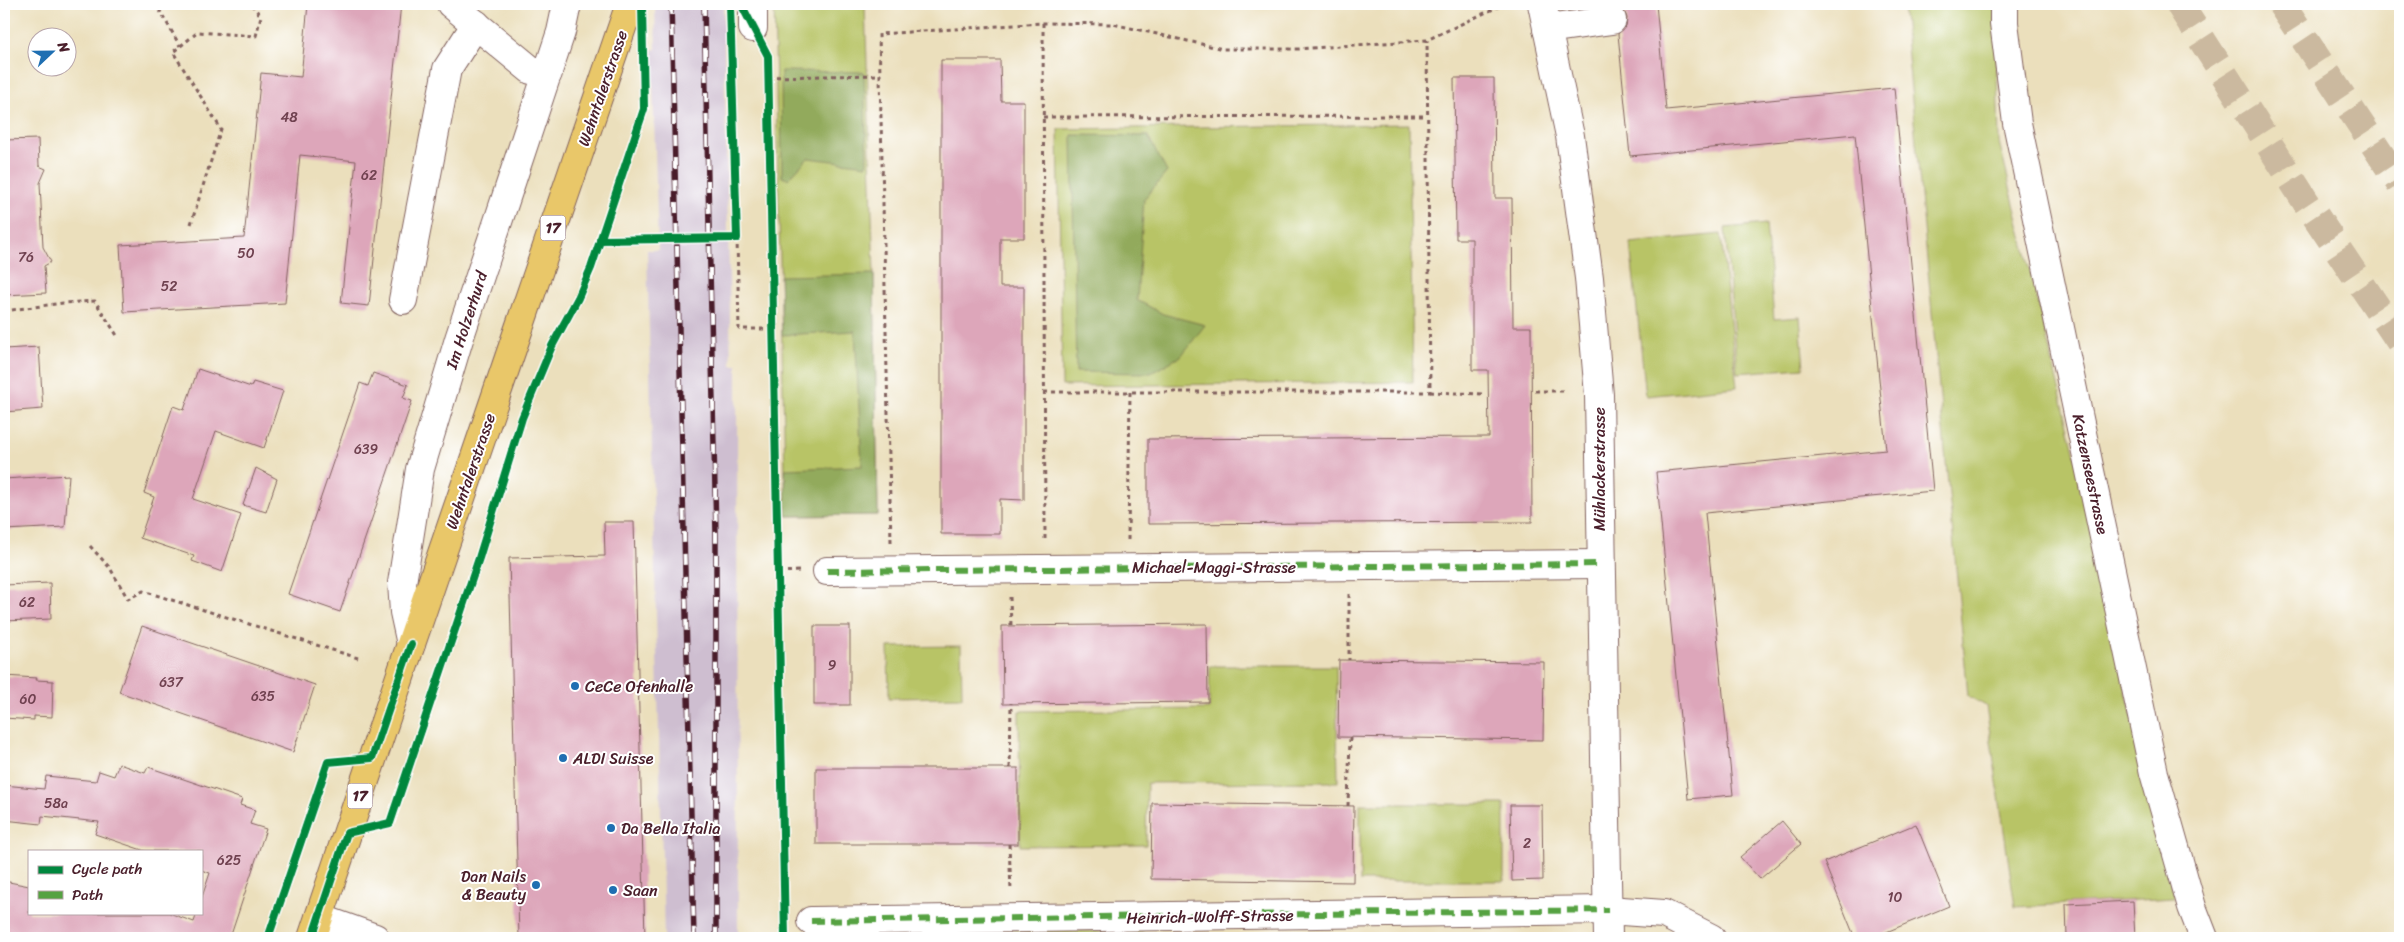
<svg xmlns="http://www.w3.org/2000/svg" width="2404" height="942" viewBox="0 0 2404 942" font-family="Sriracha,sans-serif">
<rect width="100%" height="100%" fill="#fff"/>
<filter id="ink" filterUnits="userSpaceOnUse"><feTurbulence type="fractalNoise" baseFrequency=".02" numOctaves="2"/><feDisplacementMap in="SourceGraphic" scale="10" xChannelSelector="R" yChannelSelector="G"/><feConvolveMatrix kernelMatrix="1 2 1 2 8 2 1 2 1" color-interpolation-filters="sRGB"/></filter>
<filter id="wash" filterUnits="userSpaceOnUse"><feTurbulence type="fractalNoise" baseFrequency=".0096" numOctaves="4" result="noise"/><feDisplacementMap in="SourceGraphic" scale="20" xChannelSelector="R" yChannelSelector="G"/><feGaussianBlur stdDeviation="1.12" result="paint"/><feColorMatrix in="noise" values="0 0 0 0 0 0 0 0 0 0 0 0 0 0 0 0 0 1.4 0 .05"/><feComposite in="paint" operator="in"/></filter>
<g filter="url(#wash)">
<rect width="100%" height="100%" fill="#ebdfbc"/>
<polygon fill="#cebed0" points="655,4 723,4 731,365 737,365 738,938 664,938 647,250 658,250 652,50 656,49"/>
<g fill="#b8c466" stroke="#817248">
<polygon points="774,4 865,4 874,274 878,515 786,516"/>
<polygon points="1903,4 1995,4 1999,142 2078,467 2144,773 2175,898 2015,907 1986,706 1968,696"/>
<polygon points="1409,124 1413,382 1062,386 1058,129"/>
<polygon points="1766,224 1774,319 1800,317 1804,368 1737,373 1725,228"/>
<polygon points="1721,234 1737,387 1646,396 1630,243"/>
<polygon points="961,646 962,697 889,698 888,647"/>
<polygon points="1210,666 1336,666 1338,782 1147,783 1146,845 1020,846 1019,711 1209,709"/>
<rect x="1360" y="804" width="144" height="77"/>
<polygon points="876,928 1143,932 1143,938 867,938 867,933"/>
</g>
<g fill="#92aa5b" stroke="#6e6443">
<polygon points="781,71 864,72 867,165 808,158 788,179 782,177"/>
<polygon points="1072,135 1148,136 1167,172 1144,199 1137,300 1163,314 1205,325 1181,356 1151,373 1076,372"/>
<polygon points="874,274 878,515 786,516 785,469 862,466 855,331 782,335 780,276"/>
</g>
<g id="blocks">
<g fill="#dda6ba">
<polygon points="308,4 401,4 369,306 341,303 356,161 300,155 285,303 124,312 120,245 244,238 261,73 301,77"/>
<polygon points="1615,4 1656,4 1666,110 1894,88 1933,491 1705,513 1733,795 1688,799 1656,472 1886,450 1855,134 1630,156 1618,34 1626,26 1627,18 1624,10"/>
<polygon points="941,60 1000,60 1001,101 1024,101 1024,238 1000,238 1000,287 1024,287 1024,500 1000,499 1000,534 941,534"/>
<polygon points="1454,78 1494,78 1495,198 1512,198 1513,327 1531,327 1532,522 1148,524 1148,439 1489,437 1488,370 1472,370 1472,239 1456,239"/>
<polygon points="38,139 39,166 46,169 40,183 43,247 51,262 44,266 46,293 4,295 4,140"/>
<polygon points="39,347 43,409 4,412 4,349"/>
<polygon points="198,369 251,387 253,382 283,391 264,448 216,431 193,499 241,515 222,572 192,561 194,556 140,538 154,497 144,493 173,406 184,410"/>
<polygon points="373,373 408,385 403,398 412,401 340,612 288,594 360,383 368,386"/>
<polygon points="256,468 277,479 266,512 243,505"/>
<polygon points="69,475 65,527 4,530 4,479"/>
<polygon points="604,522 634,522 645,938 519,938 509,558 605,556"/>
<polygon points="50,583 51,619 4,621 4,585"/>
<polygon points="1207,624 1208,702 1003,704 1002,626"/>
<polygon points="142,626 315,685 293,752 119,692"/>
<rect x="814" y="626" width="36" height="79"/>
<polygon points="1339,660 1544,662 1543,740 1338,737"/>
<polygon points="4,676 37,678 36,680 53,681 52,717 34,716 34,720 4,718"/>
<polygon points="119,764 145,773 148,767 210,788 242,799 240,805 255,810 250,824 266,829 230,938 4,938 4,881 29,886 29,913 169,913 194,922 197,913 201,913 201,900 210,873 201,870 201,851 145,851 95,834 99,822 42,816 41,824 4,820 4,785 44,789 46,776 96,781 99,771 114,776"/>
<rect x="816" y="768" width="202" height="76"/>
<polygon points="1152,803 1354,806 1353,882 1151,879"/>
<polygon points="1510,805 1542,805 1543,880 1512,881"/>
<polygon points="1782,821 1801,844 1760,879 1740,857"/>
<polygon points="1916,824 1949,906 1872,938 1855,938 1824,862"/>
<polygon points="2133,901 2135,938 2067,938 2066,904"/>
</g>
</g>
</g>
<g filter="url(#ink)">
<use href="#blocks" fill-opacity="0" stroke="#82625e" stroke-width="1"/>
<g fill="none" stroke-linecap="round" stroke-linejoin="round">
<g stroke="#cbb99f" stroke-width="28" stroke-dasharray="28 14" stroke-linecap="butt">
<polyline points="2179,4 2306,202 2400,342"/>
<polyline points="2281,4 2400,184"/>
</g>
<defs>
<g id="minor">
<polyline points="451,4 531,70 548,73"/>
<polyline points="753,4 753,28"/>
<polyline points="1542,4 1570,136 1589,278 1599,395 1608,938"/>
<polyline points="2004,4 2004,23 2017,123 2090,471 2154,773 2192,907 2204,938"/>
<polyline points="1547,29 1612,20"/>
<polyline points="403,300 447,69 476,24"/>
<polyline points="827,571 1600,564"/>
<polyline points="411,644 404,612 402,583 420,469 459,339 561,32 567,4"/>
<polyline points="319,918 375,938"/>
<polyline points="811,921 1608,910 1664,914 1711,938"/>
</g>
<polyline id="major" points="312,938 411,644 630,4"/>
</defs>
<use href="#minor" stroke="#82625e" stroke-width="30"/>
<use href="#major" stroke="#82625e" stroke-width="30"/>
<g stroke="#82625e" stroke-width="3" stroke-dasharray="4 4" stroke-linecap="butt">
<polyline points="165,4 159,9 180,46"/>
<polyline points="1043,23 1045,540"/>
<polyline points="768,77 881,75"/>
<polyline points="1043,117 1426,116"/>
<polyline points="191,224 221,129 173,52 198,32 256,36 261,16 251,4"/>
<polyline points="737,238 739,329 774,329"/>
<polyline points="4,311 63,303 95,301 118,337"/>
<polyline points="1535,391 1567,391"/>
<polyline points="1044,392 1430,392 1427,40"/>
<polyline points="1430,392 1484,394"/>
<polyline points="1128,540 1130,392"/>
<polyline points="891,542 879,34 1043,23 1113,24 1223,49 1298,49 1427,40 1504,4"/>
<polyline points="90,546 110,568 128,599 143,591 358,658"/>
<polyline points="779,572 799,571"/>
<polyline points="1349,594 1349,660"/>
<polyline points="1010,597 1011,626"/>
<polyline points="1010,768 1011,703"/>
<polyline points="1348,806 1350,738"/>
<polyline points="1009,844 1011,891"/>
</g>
<use href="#minor" stroke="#fff" stroke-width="28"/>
<use href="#major" stroke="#e9c769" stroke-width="28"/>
<defs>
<g id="rail">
<polyline points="671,4 694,938"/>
<polyline points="704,4 716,534 716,938"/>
</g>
</defs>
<use href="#rail" stroke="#4a1f2b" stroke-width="5.5"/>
<use href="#rail" stroke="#fff" stroke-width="4" stroke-dasharray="11" stroke-linecap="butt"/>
<g stroke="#56a243" stroke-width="6" stroke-dasharray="12 6" stroke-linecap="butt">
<polyline points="2400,4 2400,5"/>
<polyline points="827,571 1600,564"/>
<polyline points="811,921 1608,910"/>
</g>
<defs>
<g id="cycleway">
<polyline points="741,4 768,56 785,938"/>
<polyline points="600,240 737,238 730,4"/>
<polyline points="268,938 328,762 372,758 411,644"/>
<polyline points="312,938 347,833 390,823 479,558 522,418 552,346 578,298 591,268 644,109 642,4"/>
</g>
</defs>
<use href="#cycleway" stroke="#fff" stroke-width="11"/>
<use href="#cycleway" stroke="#00873e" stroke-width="8"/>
</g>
</g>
<g fill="#1f6fb2" stroke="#fff" stroke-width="2">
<circle cx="575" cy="686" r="5"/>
<circle cx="563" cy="758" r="5"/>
<circle cx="611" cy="828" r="5"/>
<circle cx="536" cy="885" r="5"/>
<circle cx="613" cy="890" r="5"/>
</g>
<g text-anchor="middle" stroke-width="4" stroke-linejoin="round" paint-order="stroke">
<g font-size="14" fill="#6f414f">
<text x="289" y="122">48</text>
<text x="369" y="180">62</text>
<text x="246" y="258">50</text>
<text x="26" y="262">76</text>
<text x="169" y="291">52</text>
<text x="366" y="454">639</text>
<text x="27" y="607">62</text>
<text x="832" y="670">9</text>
<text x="171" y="687">637</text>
<text x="263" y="701">635</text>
<text x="28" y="704">60</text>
<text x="56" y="808">58a</text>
<text x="1527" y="848">2</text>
<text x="229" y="865">625</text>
<text x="1895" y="902">10</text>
</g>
<g fill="#fff" stroke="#80626b" stroke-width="1">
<rect x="540.5" y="215.5" width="25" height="25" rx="4"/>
<rect x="347.5" y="783.5" width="25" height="25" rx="4"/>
</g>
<g font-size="15" font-weight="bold" fill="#4a1f2b">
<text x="553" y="233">17</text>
<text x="360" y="801">17</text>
</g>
<g font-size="16" fill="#4a1f2b" stroke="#fff">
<text transform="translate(602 88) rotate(-71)" y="6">Wehntalerstrasse</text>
<text transform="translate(466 320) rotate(-72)" y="6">Im Holzerhurd</text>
<text transform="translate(1599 469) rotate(-90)" y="6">Mühlackerstrasse</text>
<text transform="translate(470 471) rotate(-71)" y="6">Wehntalerstrasse</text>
<text transform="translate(2091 474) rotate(78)" y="6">Katzenseestrasse</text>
<text x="1214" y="573">Michael-Maggi-Strasse</text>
<text transform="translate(1210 916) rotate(-1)" y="6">Heinrich-Wolff-Strasse</text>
</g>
<g font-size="16" fill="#4a1f2b" stroke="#fff" text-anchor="start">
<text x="585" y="692">CeCe Ofenhalle</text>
<text x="573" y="764">ALDI Suisse</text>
<text x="621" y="834">Da Bella Italia</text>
<text x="526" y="882" text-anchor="end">Dan Nails<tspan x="526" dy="18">&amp; Beauty</tspan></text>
<text x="623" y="896">Saan</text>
</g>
</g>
<rect width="2404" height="942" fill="none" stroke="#fff" stroke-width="20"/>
<rect x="28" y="850" width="175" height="65" fill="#ffffff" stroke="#b7a5aa"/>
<rect x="38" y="866" width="25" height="8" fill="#00873e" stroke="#b7a5aa"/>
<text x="72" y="874" font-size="15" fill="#4a1f2b">Cycle path</text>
<rect x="38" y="891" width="25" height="8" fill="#56a243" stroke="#b7a5aa"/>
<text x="72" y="900" font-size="15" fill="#4a1f2b">Path</text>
<g transform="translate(52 52) rotate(68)"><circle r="24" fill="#ffffff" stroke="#b7a5aa"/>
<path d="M0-4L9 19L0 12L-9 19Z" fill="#1f6fb2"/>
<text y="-8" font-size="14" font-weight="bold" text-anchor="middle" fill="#4a1f2b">N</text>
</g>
</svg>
